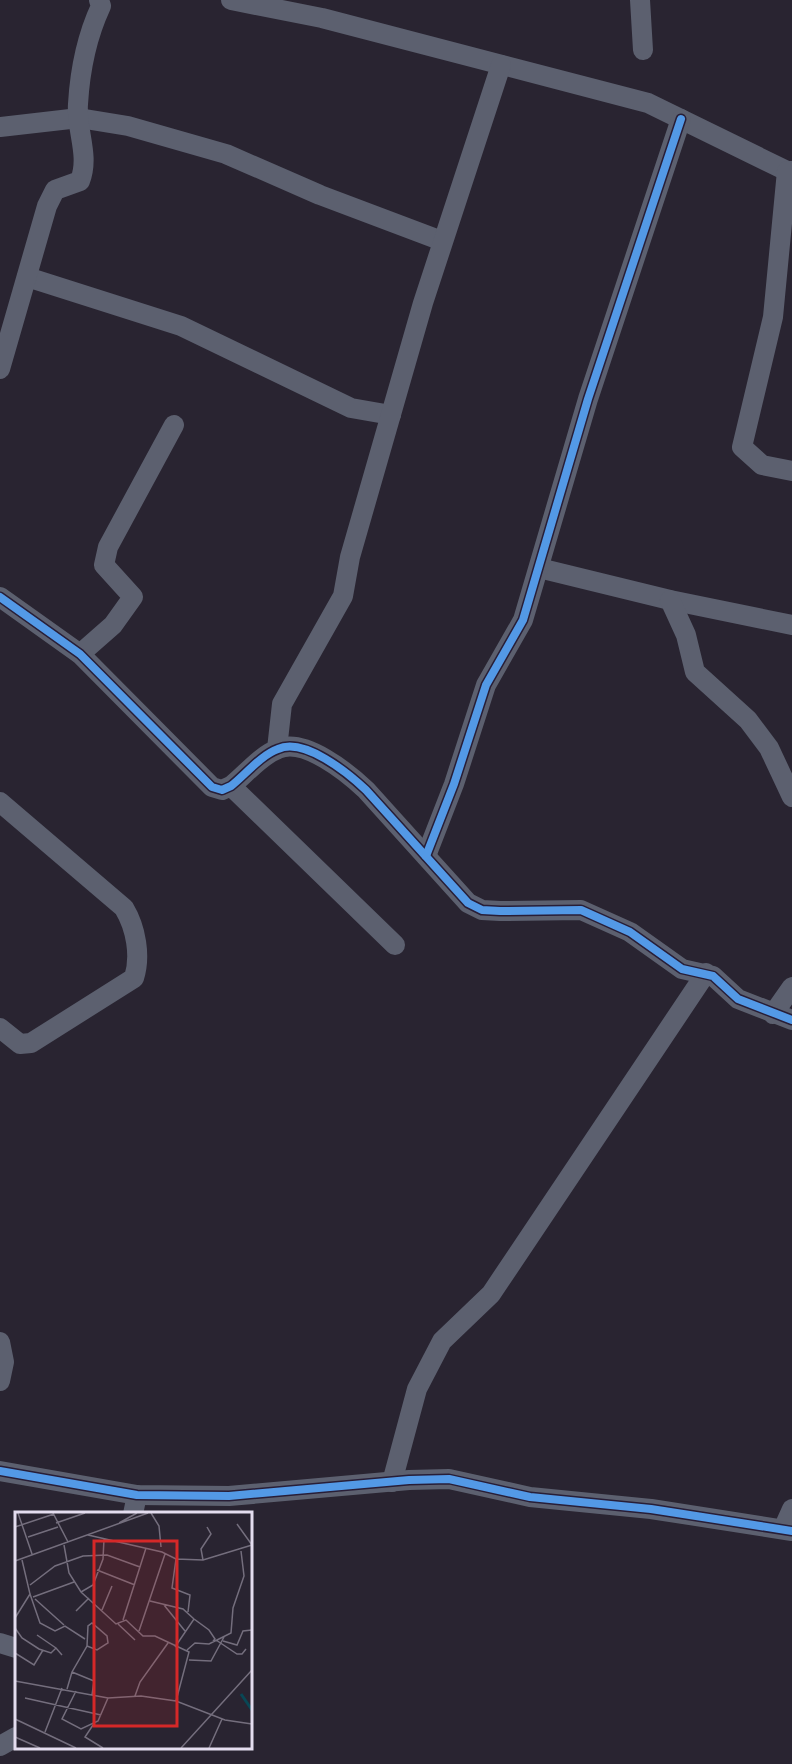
<svg xmlns="http://www.w3.org/2000/svg" width="792" height="1764" viewBox="0 0 792 1764" font-family="'Open Sans',sans-serif">
<rect width="100%" height="100%" fill="#292431"/>
<g fill="none" stroke-linecap="round" stroke-linejoin="round">
<g stroke="#5c606f" stroke-width="20">
<polyline points="231,0 322,18 648,103 787,171 792,171"/>
<polyline points="640,0 643,50"/>
<polyline points="0,127 79,118 128,126 226,154 320,195 442,241"/>
<polyline points="787,171 773,317 742,447 762,465 792,471"/>
<polyline points="27,277 181,326 351,408 391,415"/>
<path d="M 0,369 L 47,206 L 55,190 L 80,181 C 90,155 76,131 78,104 C 80,70 87,36 101,6 L 99,0"/>
<polyline points="539,568 670,600 792,625"/>
<path d="M 0,597 L 80,654 L 212,787 L 222,790 L 231,786 C 245,775 261,755 278,749 C 304,737 348,773 366,790 L 468,903 L 482,910 L 500,911 L 581,910 L 630,932 L 682,969 L 713,976 L 738,999 L 792,1020"/>
<polyline points="670,600 686,635 695,672 748,720 769,748 792,797"/>
<polyline points="80,654 113,625 133,597 104,565 108,547 174,425"/>
<polyline points="277,749 282,704 343,596 350,557 423,303 501,65"/>
<polyline points="231,786 395,945"/>
<path d="M 0,802 L 124,908 C 136,928 141,956 134,978 L 31,1043 L 20,1044 L 0,1028"/>
<polyline points="426,856 454,784 486,685 523,620 588,399 681,119"/>
<polyline points="773,1014 792,987"/>
<polyline points="0,1342 4,1362 0,1381"/>
<polyline points="0,1471 137,1495 229,1496 409,1480 449,1479 530,1497 651,1509 792,1531"/>
<polyline points="392,1482 417,1389 442,1341 491,1294 706,973"/>
<polyline points="133,1514 137,1495"/>
<polyline points="783,1529 792,1509"/>
<polyline points="0,1643 16,1648"/>
<polyline points="0,1746 16,1737"/>
</g>
<defs>
<g id="cycleway">
<path d="M 0,597 L 80,654 L 212,787 L 222,790 L 231,786 C 245,775 261,755 278,749 C 304,737 348,773 366,790 L 468,903 L 482,910 L 500,911 L 581,910 L 630,932 L 682,969 L 713,976 L 738,999 L 792,1020"/>
<polyline points="426,856 454,784 486,685 523,620 588,399 681,119"/>
<polyline points="0,1471 137,1495 229,1496 409,1480 449,1479 530,1497 651,1509 792,1531"/>
</g>
</defs>
<use href="#cycleway" stroke="#281e37" stroke-width="11"/>
<use href="#cycleway" stroke="#5399e6" stroke-width="8"/>
</g>
<g transform="translate(15 1512)">
<rect width="237" height="237" fill="#292431"/>
<path fill="none" stroke="#094755" stroke-width="3" d="M 226,182 L 237,198"/>
<path fill="none" stroke="#746e7d" stroke-width="1.5" d="M 3,1 L 17,42M 38,1 L 53,30M 136,1 L 144,14 L 146,35M 41,11 L 70,1M 104,11 L 122,1M 222,12 L 237,33M 0,15 L 39,2M 73,23 L 147,40 L 161,47 L 188,48 L 237,33M 13,25 L 43,15M 49,33 L 54,61 L 66,80 L 101,112 L 111,108 L 128,124 L 140,124 L 174,140 L 161,189M 161,47 L 157,76 L 175,83 L 173,100M 188,48 L 186,37 L 196,22 L 192,15M 0,49 L 133,1M 82,58 L 120,73M 15,73 L 40,54 L 68,44 L 92,43 L 125,55M 66,80 L 78,73 L 88,47 L 89,27M 15,82 L 25,111 L 40,119 L 50,114 L 70,127M 18,85 L 59,70M 20,87 L 49,113M 135,89 L 168,97 L 179,107M 149,93 L 170,119M 87,98 L 97,74M 61,99 L 74,86M 0,106 L 15,82 L 7,48M 108,108 L 131,36M 103,112 L 120,128M 0,116 L 7,126 L 24,137 L 36,141 L 41,136 L 47,143M 124,119 L 150,42M 22,123 L 41,136M 201,128 L 222,142 L 227,142 L 231,137M 208,129 L 222,133 L 228,119 L 237,118M 160,135 L 179,107 L 194,118 L 200,127 L 198,129M 172,138 L 180,131 L 194,132 L 216,121 L 218,96 L 229,64 L 226,39M 0,141 L 19,153 L 28,138M 174,148 L 196,149 L 209,125M 57,160 L 79,169 L 77,183M 0,169 L 93,186 L 126,184 L 161,189 L 210,208 L 237,212M 52,177 L 57,160 L 72,134 L 73,114 L 77,111 L 92,124 L 93,131 L 82,138 L 72,134M 61,179 L 47,207 L 66,217 L 83,209 L 93,186M 120,184 L 125,170 L 153,131M 10,186 L 86,203M 0,207 L 61,236M 78,213 L 70,225 L 88,236M 30,220 L 47,176M 0,225 L 25,236M 166,236 L 237,158M 194,236 L 207,207"/>
<path fill="#d62828" fill-opacity="0.15" stroke="#d62828" stroke-width="3" d="M 79,29 L 162,29 L 162,214 L 79,214 Z"/>
<rect width="237" height="237" fill="none" stroke="#e4ddef" stroke-width="3"/>
</g>
</svg>
